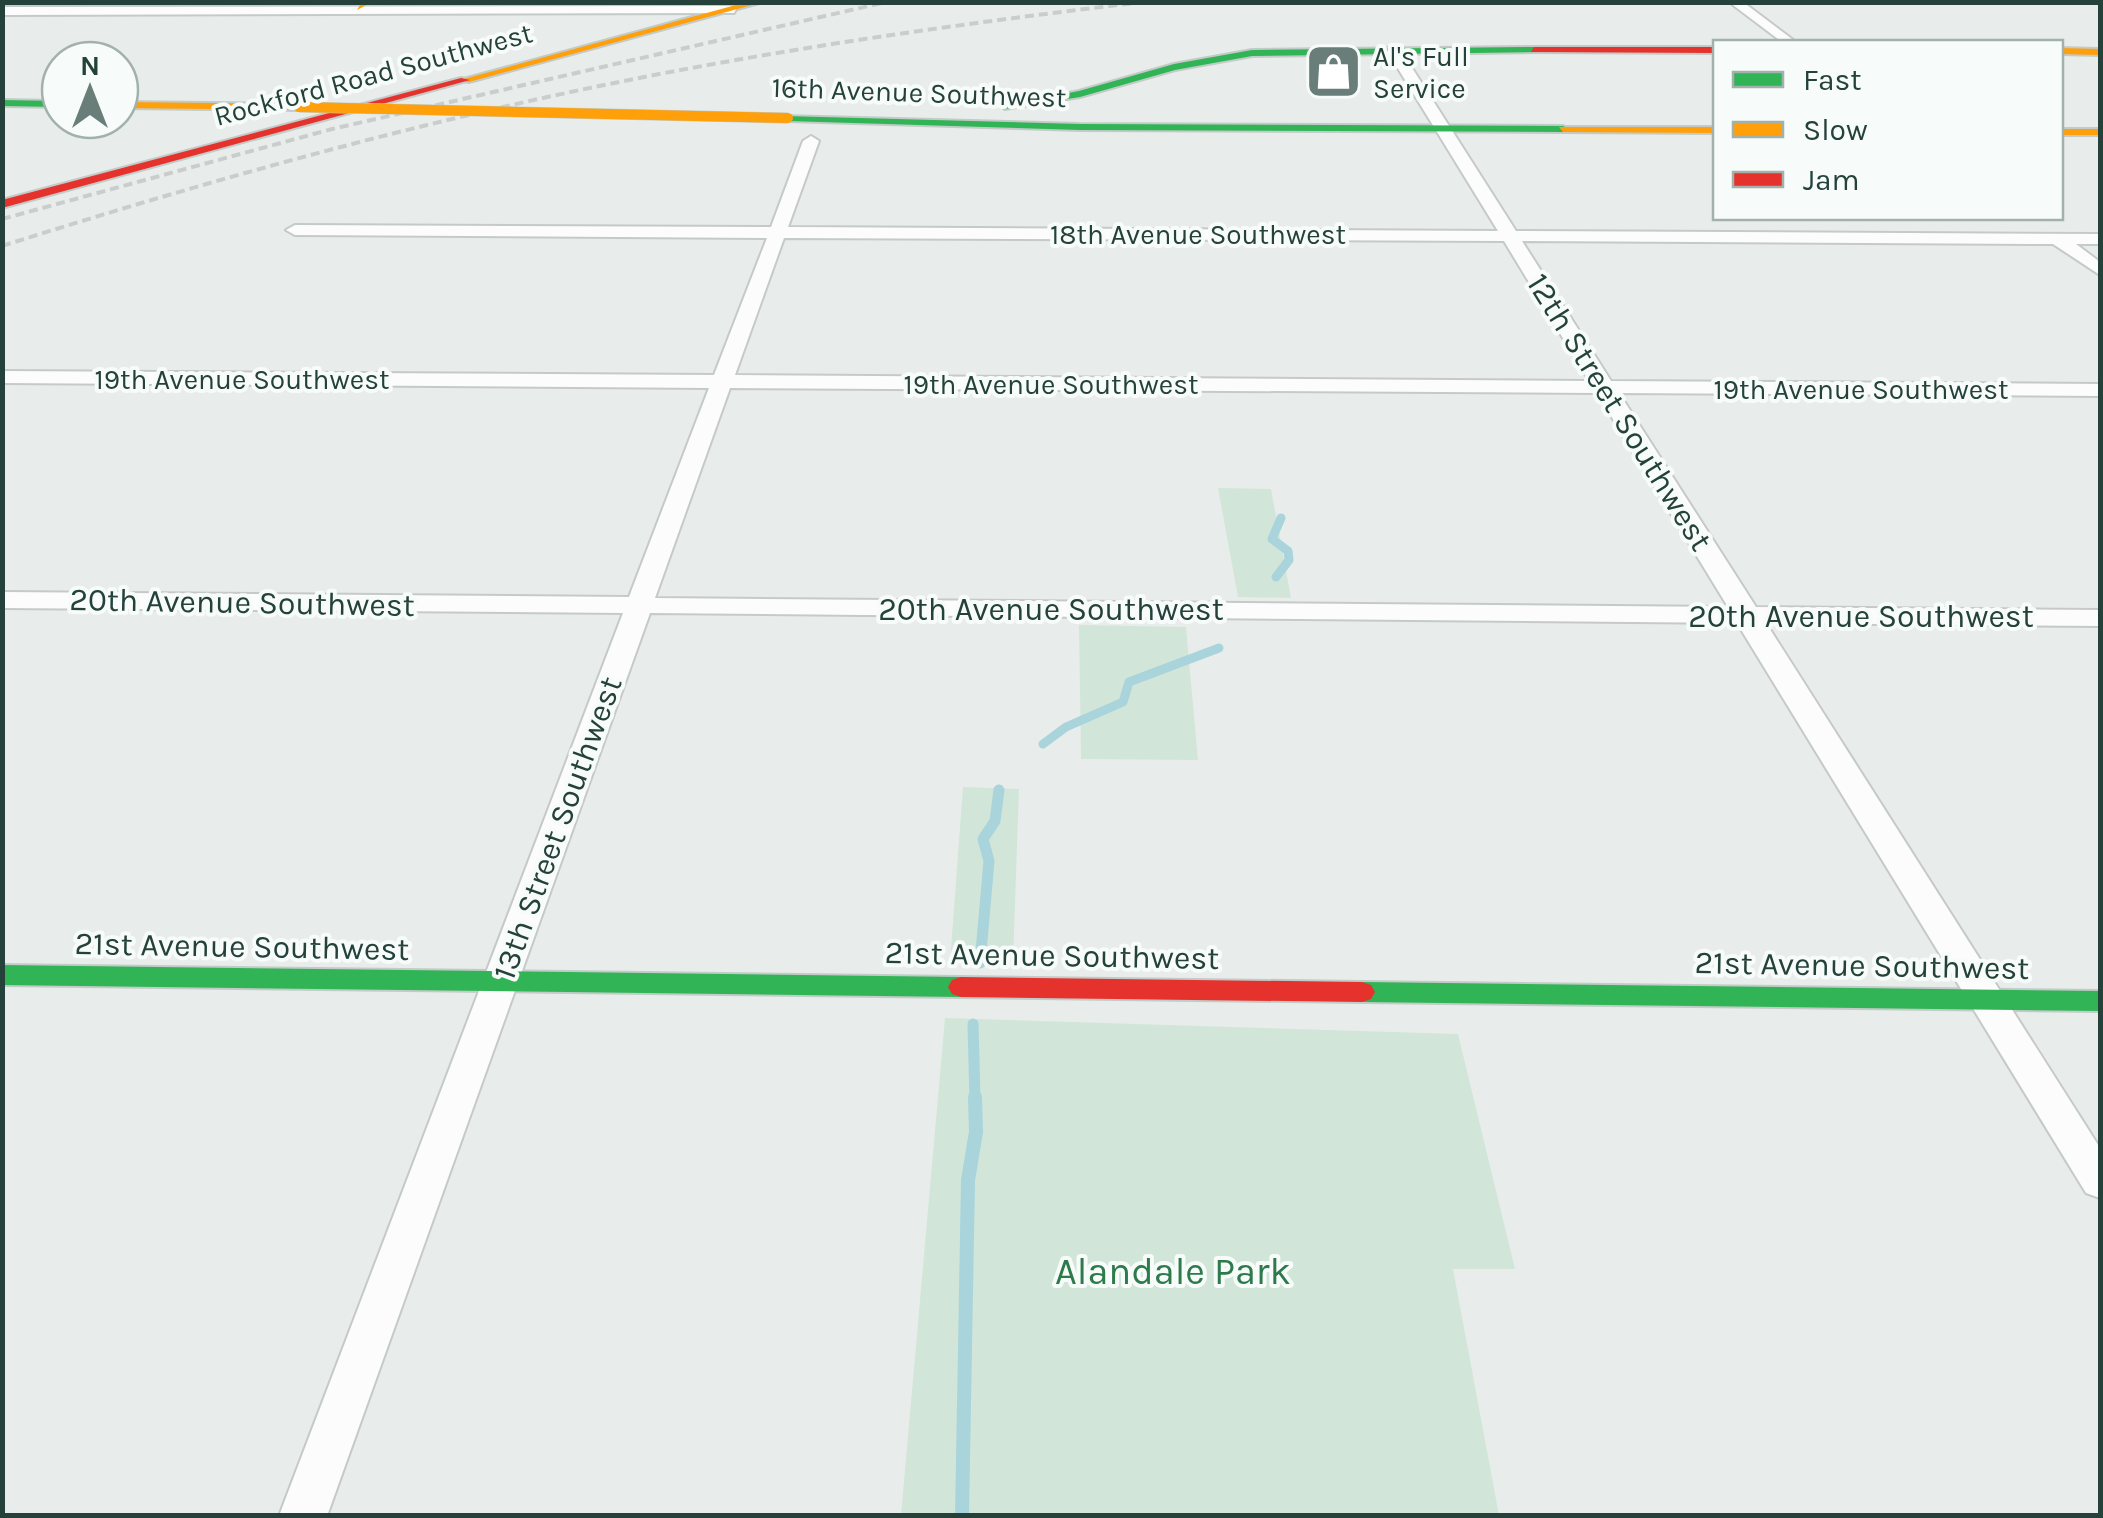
<svg xmlns="http://www.w3.org/2000/svg" width="2103" height="1518" viewBox="0 0 2103 1518" font-family="Karla,sans-serif">
<rect width="100%" height="100%" fill="#e8edeb"/>
<g fill="#d1e6d8">
<polygon points="1218,488 1271,489 1291,598 1238,597"/>
<polygon points="1079,625 1186,627 1198,760 1081,759"/>
<polygon points="963,787 1019,789 1013,962 950,962"/>
<polygon points="945,1018 1458,1034 1515,1269 1453,1269 1499,1515 901,1515"/>
</g>
<g fill="none" stroke-linecap="round" stroke-linejoin="round">
<g stroke="#a9d4db" stroke-width="9">
<polyline points="1276,577 1289,560 1288,551 1272,539 1281,518"/>
<polyline points="1043,744 1066,727 1123,702 1129,682 1219,648"/>
</g>
<g stroke="#a9d4db" stroke-width="11">
<polyline points="980,963 989,861 983,839 995,821 999,790"/>
<polyline points="973,1024 975,1100"/>
</g>
<polyline stroke="#a9d4db" stroke-width="14" points="962,1516 968,1180 976,1132 975,1097"/>
<defs>
<g id="street">
<polygon points="1729,2 1743,2 1796,42 1782,42"/>
<polygon points="738,6 734,13 2,15 2,7"/>
<path d="M 1393,45 L 1400,49 L 1516,231 L 2100,234 L 2100,244 L 2076,244 L 2100,262 L 2100,275 L 2053,244 L 1522,241 L 1611,381 L 2100,384 L 2100,396 L 1619,393 L 1756,607 L 2100,610 L 2100,626 L 1766,623 L 2100,1148 L 2100,1198 L 2086,1193 L 1737,623 L 650,613 L 327,1516 L 279,1516 L 623,613 L 2,608 L 2,592 L 629,597 L 709,388 L 2,383 L 2,371 L 714,375 L 767,238 L 295,235 L 286,230 L 295,225 L 771,227 L 803,141 L 811,136 L 819,141 L 788,227 L 1498,231 L 1386,49 ZM 784,238 L 1504,241 L 1589,381 L 735,375 ZM 730,388 L 1597,393 L 1728,607 L 655,598 Z"/>
</g>
<g id="fast">
<polygon points="1534,47 1537,52 1252,56 1175,70 1080,97 1005,109 1000,106 1079,91 1174,64 1252,50"/>
<polygon points="2,100 60,101 60,107 2,106"/>
<polygon points="784,116 1080,124 1563,126 1569,129 1563,132 1080,130 788,121"/>
<polygon points="2,965 961,977 970,980 974,987 970,994 961,997 2,985"/>
<polygon points="1362,982 2100,991 2100,1011 1362,1002 1353,999 1349,992 1353,985"/>
</g>
<g id="slow">
<polygon points="362,2 372,2 357,10"/>
<polygon points="747,2 763,2 469,82 460,80"/>
<polygon points="2060,48 2100,49 2100,55 2060,54"/>
<polygon points="120,102 299,104 304,107 299,110 120,108"/>
<polygon points="1559,127 1716,127 1716,133 1563,132"/>
<rect x="2060" y="129" width="40" height="6"/>
</g>
<g id="jam">
<polygon points="1534,47 1716,47 1716,53 1531,52"/>
<polygon points="461,78 470,80 2,208 2,200"/>
<polygon points="961,977 1362,982 1371,985 1375,992 1371,999 1362,1002 961,997 952,994 948,987 952,980"/>
</g>
</defs>
<use href="#street" stroke="#c5cac8" stroke-width="4"/>
<use href="#fast" stroke="#c3cbc8" stroke-width="4"/>
<use href="#slow" stroke="#c3cbc8" stroke-width="4"/>
<use href="#jam" stroke="#c3cbc8" stroke-width="4"/>
<use href="#street" fill="#fcfcfc" fill-rule="evenodd"/>
<use href="#fast" fill="#30b455" fill-rule="evenodd"/>
<use href="#slow" fill="#ff9f0a" fill-rule="evenodd"/>
<use href="#jam" fill="#e5322d" fill-rule="evenodd"/>
<g stroke="#c9cdcc" stroke-width="4" stroke-dasharray="9 5" stroke-linecap="butt">
<polyline points="2,219 332,129 886,2"/>
<path d="M 2,246 C 188,187 375,134 566,93 C 757,52 949,25 1143,2"/>
</g>
<defs>
<polyline id="slow-bridge" points="299,107 788,118"/>
</defs>
<use href="#slow-bridge" stroke="#c3cbc8" stroke-width="11" stroke-linecap="butt"/>
<use href="#slow-bridge" stroke="#ff9f0a" stroke-width="10"/>
</g>
<defs>
<symbol id="shop-square" viewBox="-11 -11 22 22"><rect x="-9" y="-9" width="18" height="18" rx="4" fill="#697e78" stroke="#f7fbf9"/><path d="M-5-2.5h2.3a2.7 3.5 0 0 1 5.4 0H5L5.5 6h-11ZM-1.5-2.5h3a1.5 2.3 0 0 0-3 0Z" fill="#fff"/></symbol>
</defs>
<g fill-rule="evenodd">
<use href="#shop-square" x="1302" y="40" width="63" height="63"/>
</g>
<g text-anchor="middle" stroke-width="8" stroke-linejoin="round" paint-order="stroke">
<g font-size="28" fill="#24423a" stroke="#f7fbf9" text-anchor="start">
<text x="1373" y="66">Al's Full<tspan x="1373" dy="32">Service</tspan></text>
</g>
<g font-size="28" fill="#24423a" stroke="#f7fbf9">
<text transform="translate(373 74) rotate(-15)" y="10">Rockford Road Southwest</text>
<text transform="translate(919 92) rotate(2)" y="10">16th Avenue Southwest</text>
<text x="1198" y="244">18th Avenue Southwest</text>
<text x="242" y="389">19th Avenue Southwest</text>
<text x="1051" y="394">19th Avenue Southwest</text>
<text x="1861" y="399">19th Avenue Southwest</text>
</g>
<g font-size="32" fill="#24423a" stroke="#f7fbf9">
<text transform="translate(1620 412) rotate(58)" y="11">12th Street Southwest</text>
<text transform="translate(242 602) rotate(1)" y="11">20th Avenue Southwest</text>
<text x="1051" y="620">20th Avenue Southwest</text>
<text x="1861" y="627">20th Avenue Southwest</text>
<text transform="translate(557 828) rotate(-70)" y="11">13th Street Southwest</text>
<text transform="translate(242 946) rotate(1)" y="11">21st Avenue Southwest</text>
<text transform="translate(1052 955) rotate(1)" y="11">21st Avenue Southwest</text>
<text transform="translate(1862 965) rotate(1)" y="11">21st Avenue Southwest</text>
</g>
<g font-size="38" fill="#2d7a4b" stroke="#f7fbf9">
<text x="1173" y="1284">Alandale Park</text>
</g>
</g>
<rect width="2103" height="1518" fill="none" stroke="#24423a" stroke-width="10"/>
<rect x="1713" y="40" width="350" height="180" fill="#f7fbf9" stroke="#a3b1ad" stroke-width="2.5"/>
<rect x="1733" y="72" width="50" height="15" fill="#30b455" stroke="#a3b1ad" stroke-width="2.5"/>
<text x="1803" y="90" font-size="30" fill="#24423a">Fast</text>
<rect x="1733" y="122" width="50" height="15" fill="#ff9f0a" stroke="#a3b1ad" stroke-width="2.5"/>
<text x="1803" y="140" font-size="30" fill="#24423a">Slow</text>
<rect x="1733" y="172" width="50" height="15" fill="#e5322d" stroke="#a3b1ad" stroke-width="2.5"/>
<text x="1803" y="190" font-size="30" fill="#24423a">Jam</text>
<g transform="translate(90 90)"><circle r="48" fill="#f7fbf9" stroke="#a3b1ad" stroke-width="2.5"/>
<path d="M0-8L18 38L0 25L-18 38Z" fill="#697e78"/>
<text y="-15" font-size="28" font-weight="bold" text-anchor="middle" fill="#24423a">N</text>
</g>
</svg>
